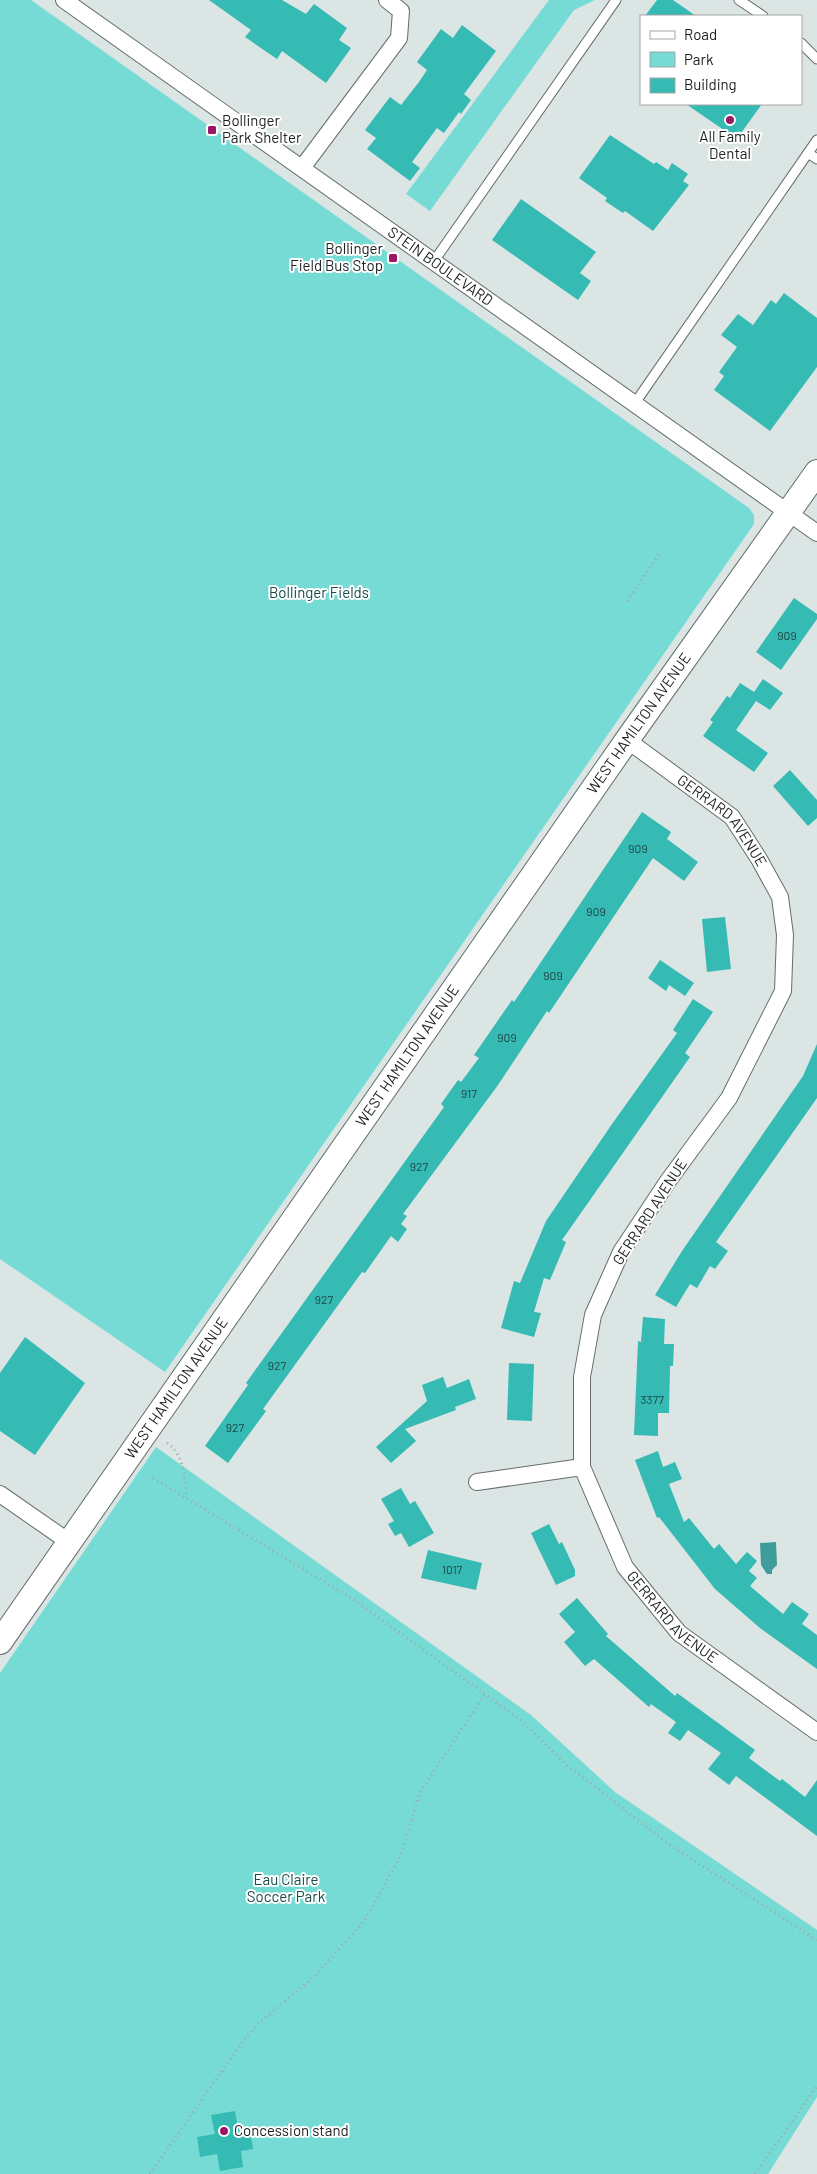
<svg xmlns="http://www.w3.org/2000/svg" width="817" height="2174" viewBox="0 0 817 2174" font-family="Barlow,sans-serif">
<rect width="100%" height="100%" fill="#dbe5e4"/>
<g fill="#77dbd5">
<polygon points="0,0 31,0 749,508 754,515 754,524 165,1372 0,1259"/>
<polygon points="549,0 595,0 574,10 430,211 406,194"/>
<polygon points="156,1447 531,1715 615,1792 817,1930 817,2097 768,2174 0,2174 0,1673"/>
</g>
<polygon fill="#3e9d99" points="776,1542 777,1565 772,1570 772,1574 767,1574 761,1565 760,1543"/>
<g fill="#35bab4">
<polygon points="209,0 282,0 306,14 314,4 347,28 339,40 351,48 326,83 282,51 277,59 245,37 251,30"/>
<polygon points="657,0 673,0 696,16 645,16"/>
<polygon points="462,25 496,51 464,94 471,100 461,114 459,112 444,133 437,128 412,162 420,168 410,181 367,149 376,138 365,130 390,97 401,105 419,82 427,70 417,62 441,29 453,38"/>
<polygon points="686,104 762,104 741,133 739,131 734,137"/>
<polygon points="610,135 654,164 656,162 668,170 672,163 688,174 683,181 689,185 653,231 625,211 623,213 605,201 607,198 579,178"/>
<polygon points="521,199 596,252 580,273 591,281 578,300 492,240"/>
<polygon points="784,293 817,318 817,367 770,431 714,390 724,376 719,372 737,347 721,335 738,314 753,325 771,300 776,304"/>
<polygon points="794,598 817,614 817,619 781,670 756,652"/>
<polygon points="763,679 783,693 770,710 756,701 736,730 768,753 754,772 703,736 713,722 710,720 727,696 730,698 740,683 754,692"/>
<polygon points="790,770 817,800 817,818 808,826 773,786"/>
<polygon points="642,812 671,832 667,839 698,862 684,881 653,858 549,1013 547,1011 498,1085 403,1214 407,1216 401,1224 407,1229 398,1242 391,1236 365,1273 362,1272 263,1409 266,1411 228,1463 205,1446 248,1385 246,1383 444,1107 441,1104 458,1080 461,1082 479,1058 474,1055 512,1000 514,1002"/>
<polygon points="725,917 731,969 707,972 702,919"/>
<polygon points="660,960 694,983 685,996 669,985 666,991 648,978"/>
<polygon points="693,999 713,1012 685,1053 690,1057 562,1240 566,1242 550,1280 544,1278 534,1312 541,1313 534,1337 501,1328 514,1281 520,1283 546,1221 612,1124 677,1033 673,1030"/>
<polygon points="817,1044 817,1098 716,1242 728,1251 715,1269 710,1266 697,1288 690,1284 676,1307 655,1295 682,1251 803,1076"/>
<polygon points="643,1317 665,1319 664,1344 674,1344 673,1366 670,1366 669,1413 658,1413 658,1436 634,1435 638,1341 641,1342"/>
<polygon points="25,1337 85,1383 35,1455 0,1431 0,1373"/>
<polygon points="509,1363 534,1364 532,1421 507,1420"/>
<polygon points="443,1377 447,1388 469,1379 476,1399 455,1407 456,1410 405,1429 416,1441 391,1463 376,1447 427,1401 422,1385"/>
<polygon points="658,1451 663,1467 675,1462 682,1479 669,1484 684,1522 689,1518 714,1549 719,1544 736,1564 747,1552 757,1561 749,1571 757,1578 750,1586 783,1614 792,1602 809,1614 802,1624 817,1635 817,1669 760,1628 715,1589 659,1517 657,1518 635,1460"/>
<polygon points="401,1488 410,1504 415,1501 434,1533 409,1547 401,1533 395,1536 388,1524 394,1521 381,1499"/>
<polygon points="549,1524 559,1544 562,1542 575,1570 575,1576 556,1585 531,1533"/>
<polygon points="428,1550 482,1563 476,1590 421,1578"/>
<polygon points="577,1598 608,1634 606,1636 675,1696 677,1693 755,1750 749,1758 780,1781 782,1779 805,1797 817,1780 817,1836 736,1776 729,1785 708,1769 721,1753 688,1730 680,1741 668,1733 676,1722 651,1704 649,1707 594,1659 585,1666 564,1642 575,1632 559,1614"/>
<polygon points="235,2111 238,2128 249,2126 253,2149 241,2151 243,2167 220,2171 217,2154 200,2157 197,2137 215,2134 211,2115"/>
</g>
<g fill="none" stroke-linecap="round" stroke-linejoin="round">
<defs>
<g id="lane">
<polyline points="739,0 763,16"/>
<polyline points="801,43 817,59"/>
<polyline points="808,153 817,140"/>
<polyline points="434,261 616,0"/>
<polyline points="635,403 808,153 817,159"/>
</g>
<g id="street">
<path id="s1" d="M 64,0 L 817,533"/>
<polyline points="302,168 399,38 401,11 387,0"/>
<path id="s2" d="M 627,740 L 732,817 L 759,859 L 780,897 L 785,935 L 783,991 L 729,1098 L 668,1181 L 621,1252 L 593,1315 L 582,1377 L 582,1467 L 625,1567 L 679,1633 L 817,1732"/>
<polyline points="477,1482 582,1467"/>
<polyline points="0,1494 69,1542"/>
</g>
<g id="secondary">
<path id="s3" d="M 0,1642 L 627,740 L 817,472"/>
</g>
</defs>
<use href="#lane" stroke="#656d6d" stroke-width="11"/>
<use href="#street" stroke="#656d6d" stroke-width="18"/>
<use href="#secondary" stroke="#656d6d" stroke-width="26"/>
<g stroke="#a0a8a8" stroke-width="3" stroke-dasharray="1 4" stroke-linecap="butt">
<polyline points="627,601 660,553"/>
<path d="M 167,1443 C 185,1455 184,1478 187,1497"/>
<polyline points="153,1478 354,1600 521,1720 568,1766 670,1845 817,1940"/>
<polyline points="150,2174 243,2041 261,2021 314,1977 365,1920 401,1855 420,1792 485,1694"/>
<polyline points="755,2174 817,2086"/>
</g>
<use href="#lane" stroke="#fff" stroke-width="9"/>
<use href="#street" stroke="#fff" stroke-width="16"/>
<use href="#secondary" stroke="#fff" stroke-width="24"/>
</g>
<g fill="#9c1667" stroke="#fff" stroke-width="2">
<circle cx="730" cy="120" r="5"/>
<rect x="207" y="125" width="10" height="10" rx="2.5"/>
<rect x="388" y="253" width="10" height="10" rx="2.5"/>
<circle cx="224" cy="2131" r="5"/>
</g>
<g text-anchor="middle" stroke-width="4" stroke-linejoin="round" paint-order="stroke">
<g font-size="12" fill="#224644">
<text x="787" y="640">909</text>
<text x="638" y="853">909</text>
<text x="596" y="916">909</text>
<text x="553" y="980">909</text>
<text x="507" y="1042">909</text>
<text x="469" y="1098">917</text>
<text x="419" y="1171">927</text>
<text x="324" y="1304">927</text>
<text x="277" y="1370">927</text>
<text x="652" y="1404">3377</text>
<text x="235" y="1432">927</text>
<text x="452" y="1574">1017</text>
</g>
<g font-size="15" fill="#1b1f1f" stroke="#fff" text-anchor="start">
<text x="222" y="126">Bollinger<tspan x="222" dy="17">Park Shelter</tspan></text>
<text x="730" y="142" text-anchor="middle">All Family<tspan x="730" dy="17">Dental</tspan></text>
<text x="383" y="254" text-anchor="end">Bollinger<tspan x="383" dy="17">Field Bus Stop</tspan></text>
<text x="234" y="2136">Concession stand</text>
</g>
<g font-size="15" fill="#1b1f1f" stroke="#fff">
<text dy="5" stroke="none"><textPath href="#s1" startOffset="461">STEIN BOULEVARD</textPath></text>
<text dy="5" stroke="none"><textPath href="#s3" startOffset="1119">WEST HAMILTON AVENUE</textPath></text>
<text dy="5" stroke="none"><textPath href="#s2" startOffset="126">GERRARD AVENUE</textPath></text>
<text dy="5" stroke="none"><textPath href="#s3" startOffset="714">WEST HAMILTON AVENUE</textPath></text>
<text transform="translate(650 1212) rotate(-57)" y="5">GERRARD AVENUE</text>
<text dy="5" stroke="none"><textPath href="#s3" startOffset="309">WEST HAMILTON AVENUE</textPath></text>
<text dy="5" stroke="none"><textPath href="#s2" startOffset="1026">GERRARD AVENUE</textPath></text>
</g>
<g font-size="15" fill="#144c49" stroke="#fff">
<text x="319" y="598">Bollinger Fields</text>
<text x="286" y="1885">Eau Claire<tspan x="286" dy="17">Soccer Park</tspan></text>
</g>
</g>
<rect x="640" y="15" width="162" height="90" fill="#ffffff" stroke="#a4a5a5"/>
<rect x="650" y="31" width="25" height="8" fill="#ffffff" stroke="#a4a5a5"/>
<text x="684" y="40" font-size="15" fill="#1b1f1f">Road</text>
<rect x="650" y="52" width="25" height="15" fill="#77dbd5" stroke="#a4a5a5"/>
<text x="684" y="65" font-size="15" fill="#1b1f1f">Park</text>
<rect x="650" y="78" width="25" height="15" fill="#35bab4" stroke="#a4a5a5"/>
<text x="684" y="90" font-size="15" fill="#1b1f1f">Building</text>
</svg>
